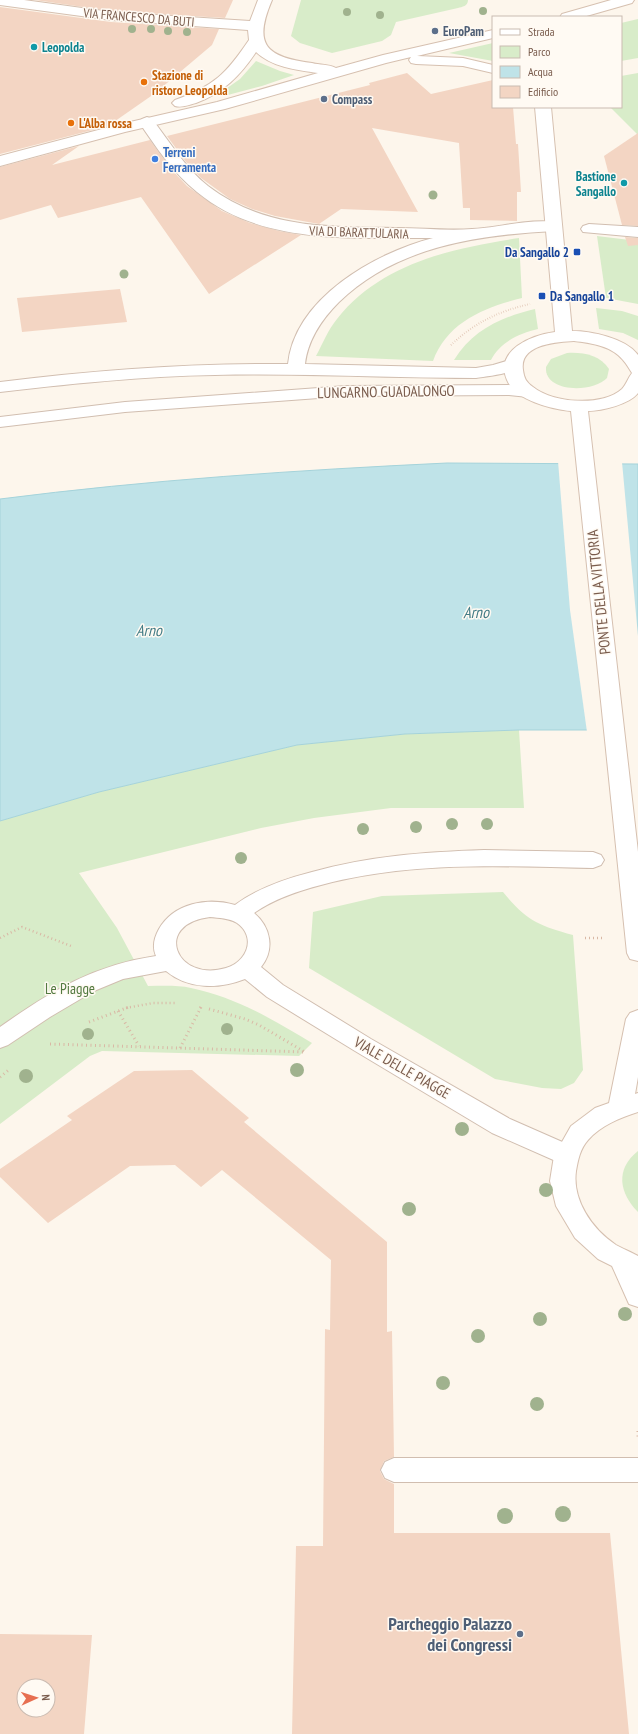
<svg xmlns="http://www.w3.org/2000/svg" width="638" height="1734" viewBox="0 0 638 1734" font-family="'PT Sans Narrow',sans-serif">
<rect width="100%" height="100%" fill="#fdf6ec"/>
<g fill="#d8ecc9">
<path d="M 301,0 L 468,0 C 468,6 462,7 458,8 L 396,22 L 391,35 L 382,41 L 332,53 L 300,43 L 291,36 Z"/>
<polygon points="638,19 638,58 621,61 621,23"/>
<polygon points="493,43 493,61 449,53"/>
<polygon points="256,61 280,71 294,75 262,86 224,96 220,93 240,79"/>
<polygon points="638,73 638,135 610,107 621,107 621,76"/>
<polygon points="597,236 638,241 638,304 606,298"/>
<path d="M 519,238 L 522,298 C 485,307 447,322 433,361 L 316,356 C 323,343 328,330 337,319 C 381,263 453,248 519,238 Z"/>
<polygon points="596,308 622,311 638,316 638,340 623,333 599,329"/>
<path d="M 535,309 L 538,329 C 520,333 500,342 491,360 L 454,360 C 473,330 501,317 535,309 Z"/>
<path d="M 567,353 C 583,352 600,355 609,369 L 607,378 C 593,393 544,393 546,367 L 551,359 Z"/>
<path d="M 519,730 L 524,808 L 391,808 L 314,818 L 261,828 L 79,873 L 117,928 L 148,986 C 162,986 178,985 191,988 C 235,997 274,1020 312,1043 L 299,1056 L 102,1051 L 90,1056 L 0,1124 L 0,821 L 99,792 L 297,745 L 405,734 Z"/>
<path d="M 503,892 C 527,921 538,925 573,935 L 583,1070 L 574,1083 L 561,1089 L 542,1088 L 495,1079 L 309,968 L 313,912 L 382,896 Z"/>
<path d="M 638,1151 L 638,1212 C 619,1193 615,1169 638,1151 Z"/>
</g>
<path fill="#bfe3e8" stroke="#a5d3da" d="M 447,463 L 638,464 L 638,730 L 519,730 L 405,734 L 297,745 L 99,792 L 0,821 L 0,499 C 148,480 298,470 447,463 Z"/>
<polygon fill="#fdf6ec" points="558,461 622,462 638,636 638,732 587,732 570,610"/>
<g fill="#f3d5c3" fill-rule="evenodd">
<polygon points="35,0 233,0 225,18 111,11"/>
<polygon points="0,7 111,22 219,29 212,45 154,94 108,126 0,154"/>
<polygon points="407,73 431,94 493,80 493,107 513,107 516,144 518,144 521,192 517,192 517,221 470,220 470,208 463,208 459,143 372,128 418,212 341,209 319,224 275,216 252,209 230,199 201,178 186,162 167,136 370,85 369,83"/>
<polygon points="638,133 638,226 622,225 604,156"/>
<polygon points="150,140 171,169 187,186 222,211 250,223 279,231 301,235 209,294 141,197 58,218 51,205 0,220 0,167 79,146 52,165"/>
<polygon points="625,237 638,238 638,245 628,246"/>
<polygon points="120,289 127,322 22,332 17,298"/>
<polygon points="192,1070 249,1118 244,1122 387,1242 387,1332 392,1331 394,1457 384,1461 380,1471 384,1479 394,1484 394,1533 610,1533 629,1734 292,1734 296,1546 323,1546 325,1329 330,1330 331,1260 222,1170 201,1187 175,1165 130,1166 48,1223 0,1177 0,1169 72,1120 67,1116 134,1071"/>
<path d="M 0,1634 L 92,1635 L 84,1734 L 0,1734 ZM 24,1686 L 48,1686 L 48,1710 L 24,1710 Z"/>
</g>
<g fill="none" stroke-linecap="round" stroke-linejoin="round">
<defs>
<polygon id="lane" points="394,1458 638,1458 638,1482 394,1482 385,1478 381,1470 385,1462"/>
<g id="street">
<path d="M 147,117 L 152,119 C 170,142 185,168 208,186 C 264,229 330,227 397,228 C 422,228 448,231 472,229 C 498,228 535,217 560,223 L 562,226 L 560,229 L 554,231 C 478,235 397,246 339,302 C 322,319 308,339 305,364 L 476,368 L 493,365 L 513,359 L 519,360 L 522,364 C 515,374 488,376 476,378 C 389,378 302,373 215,375 C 143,376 71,384 0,392 L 0,382 C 96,370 191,363 288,364 C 295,298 375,253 433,238 C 354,237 262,246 197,192 C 173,173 156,147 139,122 L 142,119 Z"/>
<polygon points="589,224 638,227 638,237 583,232 581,229 583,226"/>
<polygon points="509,385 534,388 537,392 534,396 528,397 509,395 346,396 125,412 0,427 0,417 125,402 346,386"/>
<path d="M 484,850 L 593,852 L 601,855 L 604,860 L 601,865 L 593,868 C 502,866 409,861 321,885 C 298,891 274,899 254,913 C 271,927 275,950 261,967 L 283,985 L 371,1039 L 510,1119 L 576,1148 L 579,1155 L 576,1162 L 567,1165 L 558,1162 L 492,1133 L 355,1051 L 267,997 L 245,979 C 219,989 189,990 166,971 L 123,979 L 94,991 L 50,1017 L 8,1045 L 0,1048 L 0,1027 C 51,991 94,965 156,956 C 152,947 154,938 159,929 C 174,903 207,897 235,905 C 258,888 285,879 312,872 C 369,856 425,852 484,850 ZM 210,917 C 219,918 229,918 237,923 C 257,937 247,962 226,968 C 176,983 152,924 210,917 Z"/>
</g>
<g id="secondary">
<path d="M 0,0 L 24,0 L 111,12 L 250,21 L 258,0 L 272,0 C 253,44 265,57 312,63 C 319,65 329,64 336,68 L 383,55 L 493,30 L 493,38 L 417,56 L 463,58 L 493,65 L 493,73 L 463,66 L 416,64 L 411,63 L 409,60 L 411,57 L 386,63 L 225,109 L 125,132 L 0,166 L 0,156 L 117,125 L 217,102 L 318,73 C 296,70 272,67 256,52 C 240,76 223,93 196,103 C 188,105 182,108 175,106 L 172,103 L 175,100 C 214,86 226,74 249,40 L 248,30 L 111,20 L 0,5 Z"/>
<polygon points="611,0 634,0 632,3 583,17 560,17 562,14"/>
<path d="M 535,107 L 551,107 L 572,331 C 591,331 626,338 638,355 L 638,393 C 630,404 602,411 588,411 L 638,852 L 638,961 L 630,959 L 627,953 L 571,411 C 551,409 515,400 507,380 C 494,350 532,335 555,332 ZM 574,341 C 591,343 612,346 623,360 C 627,364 629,369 632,373 C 628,378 626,385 622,389 C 603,407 552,403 533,387 C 526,382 524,378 523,370 C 519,344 557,342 574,341 Z"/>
<path d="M 638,1010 L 638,1077 L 635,1094 L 638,1093 L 638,1112 C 620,1118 601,1125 588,1140 C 580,1149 578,1160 576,1171 C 572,1200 592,1229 616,1245 C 623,1249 631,1252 638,1256 L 638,1307 L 629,1304 L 612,1266 L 598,1259 L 575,1238 L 556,1206 L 550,1181 L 554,1156 L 571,1126 L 595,1108 L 609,1103 L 626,1019 L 630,1013 Z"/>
</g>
</defs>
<use href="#lane" stroke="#d1beb0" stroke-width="2"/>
<use href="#street" stroke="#d1beb0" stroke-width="2"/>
<use href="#secondary" stroke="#d6c0b0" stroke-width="2"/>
<g stroke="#d9b8a5" stroke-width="2" stroke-dasharray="0.5 2" stroke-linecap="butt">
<polyline points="591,301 598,301"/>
<path d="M 451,345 C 474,323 499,311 530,304"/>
</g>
<g stroke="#d9b8a5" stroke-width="2.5" stroke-dasharray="1 3" stroke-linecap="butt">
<polyline points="0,938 22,927 71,946"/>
<polyline points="585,938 604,938"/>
<polyline points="126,1008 153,1003 175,1003"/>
<polyline points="200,1008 201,1007"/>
</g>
<g stroke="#d9b8a5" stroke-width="3" stroke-dasharray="1 3.5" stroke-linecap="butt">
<polyline points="209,1009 245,1019 259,1025 305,1052"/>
<polyline points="118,1011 139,1046"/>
<polyline points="89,1022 129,1007"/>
<polyline points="50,1044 305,1052"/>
<polyline points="180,1048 201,1007"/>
<polyline points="0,1077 10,1069"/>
<polyline points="638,1431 638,1437"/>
</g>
<use href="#lane" fill="#fff" fill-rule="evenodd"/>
<use href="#street" fill="#fff" fill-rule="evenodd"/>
<use href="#secondary" fill="#fff" fill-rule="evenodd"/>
</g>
<g fill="#a0b28e">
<circle cx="483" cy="11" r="4"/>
<circle cx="347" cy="12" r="4"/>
<circle cx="380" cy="15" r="4"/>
<circle cx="132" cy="29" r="4"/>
<circle cx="151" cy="29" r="4"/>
<circle cx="168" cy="31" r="4"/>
<circle cx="187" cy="32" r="4"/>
<circle cx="433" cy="195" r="4.5"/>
<circle cx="124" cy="274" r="4.5"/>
<circle cx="452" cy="824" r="6"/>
<circle cx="487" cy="824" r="6"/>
<circle cx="416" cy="827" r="6"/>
<circle cx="363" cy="829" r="6"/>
<circle cx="241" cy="858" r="6"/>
<circle cx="227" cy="1029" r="6"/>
<circle cx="88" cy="1034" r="6"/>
<circle cx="297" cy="1070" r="7"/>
<circle cx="26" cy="1076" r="7"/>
<circle cx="462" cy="1129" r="7"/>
<circle cx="546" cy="1190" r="7"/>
<circle cx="409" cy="1209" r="7"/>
<circle cx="625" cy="1314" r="7"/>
<circle cx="540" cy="1319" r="7"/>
<circle cx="478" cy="1336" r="7"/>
<circle cx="443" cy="1383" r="7"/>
<circle cx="537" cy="1404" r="7"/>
<circle cx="563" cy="1514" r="8"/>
<circle cx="505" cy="1516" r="8"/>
</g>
<g fill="#5c6f8a" stroke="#fffaf3" stroke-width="1.5">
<circle cx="435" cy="31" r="4"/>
<circle cx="324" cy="99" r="4"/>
<circle cx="520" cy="1634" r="4"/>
</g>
<g fill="#0f9aa8" stroke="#fffaf3" stroke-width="1.5">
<circle cx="34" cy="47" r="4"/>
<circle cx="624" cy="183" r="4"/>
</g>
<g fill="#e8710a" stroke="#fffaf3" stroke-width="1.5">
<circle cx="144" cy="82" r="4"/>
<circle cx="71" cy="123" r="4"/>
</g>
<circle fill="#3f7fe0" stroke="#fffaf3" stroke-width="1.5" cx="155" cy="159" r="4"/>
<g fill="#1a4fb4" stroke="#fffaf3" stroke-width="1.5">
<rect x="573" y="248" width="8" height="8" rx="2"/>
<rect x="538" y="292" width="8" height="8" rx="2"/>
</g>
<g text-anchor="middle" stroke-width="3" stroke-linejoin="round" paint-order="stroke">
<g font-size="13" fill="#7a5c4d" stroke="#fffaf3">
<text transform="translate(139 17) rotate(5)" y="5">VIA FRANCESCO DA BUTI</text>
<text transform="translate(359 232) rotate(2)" y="5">VIA DI BARATTULARIA</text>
</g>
<g font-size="13" font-weight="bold" fill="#4e5e75" stroke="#fffaf3" text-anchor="start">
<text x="443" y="36">EuroPam</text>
<text x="332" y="104">Compass</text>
</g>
<g font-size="13" font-weight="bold" fill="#0d838f" stroke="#fffaf3" text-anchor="start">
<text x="42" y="52">Leopolda</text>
<text x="616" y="181" text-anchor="end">Bastione<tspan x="616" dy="15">Sangallo</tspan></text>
</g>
<g font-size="13" font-weight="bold" fill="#c56008" stroke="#fffaf3" text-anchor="start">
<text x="152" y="80">Stazione di<tspan x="152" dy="15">ristoro Leopolda</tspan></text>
<text x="79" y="128">L'Alba rossa</text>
</g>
<g font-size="13" font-weight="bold" fill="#366cbe" stroke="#fffaf3" text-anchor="start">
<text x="163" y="157">Terreni<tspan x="163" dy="15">Ferramenta</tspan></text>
</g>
<g font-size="13" font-weight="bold" fill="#164399" stroke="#fffaf3" text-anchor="end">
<text x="569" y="257">Da Sangallo 2</text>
<text x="550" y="301" text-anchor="start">Da Sangallo 1</text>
</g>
<g font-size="15" fill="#7a5c4d" stroke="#fffaf3">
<text transform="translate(386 392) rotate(-1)" y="5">LUNGARNO GUADALONGO</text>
<text transform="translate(599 592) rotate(-96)" y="5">PONTE DELLA VITTORIA</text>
<text transform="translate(402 1068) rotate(30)" y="5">VIALE DELLE PIAGGE</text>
</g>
<g font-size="15" fill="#537a41" stroke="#fffaf3">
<text x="70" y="994">Le Piagge</text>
</g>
<g font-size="16" font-style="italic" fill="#437c86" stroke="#fffaf3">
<text transform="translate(476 612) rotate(-1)" y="6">Arno</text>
<text x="149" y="636">Arno</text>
</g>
<g font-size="18" font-weight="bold" fill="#4e5e75" stroke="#fffaf3" text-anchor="end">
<text x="512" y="1630">Parcheggio Palazzo<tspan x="512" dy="21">dei Congressi</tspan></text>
</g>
</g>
<rect x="492" y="16" width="130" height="92" fill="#fffaf3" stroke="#cabbb1"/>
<rect x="500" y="29" width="20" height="6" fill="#ffffff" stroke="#cabbb1"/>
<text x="528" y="36" font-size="12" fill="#7a5c4d">Strada</text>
<rect x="500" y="46" width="20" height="12" fill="#d8ecc9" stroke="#cabbb1"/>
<text x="528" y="56" font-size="12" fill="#7a5c4d">Parco</text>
<rect x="500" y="66" width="20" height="12" fill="#bfe3e8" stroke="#cabbb1"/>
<text x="528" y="76" font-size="12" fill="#7a5c4d">Acqua</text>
<rect x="500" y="86" width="20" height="12" fill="#f3d5c3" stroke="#cabbb1"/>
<text x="528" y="96" font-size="12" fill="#7a5c4d">Edificio</text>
<g transform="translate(36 1698) rotate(87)"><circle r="19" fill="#fffaf3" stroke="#cabbb1"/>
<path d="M0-3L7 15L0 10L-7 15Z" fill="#e76f51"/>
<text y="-6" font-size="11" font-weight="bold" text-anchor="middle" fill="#7a5c4d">N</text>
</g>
</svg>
